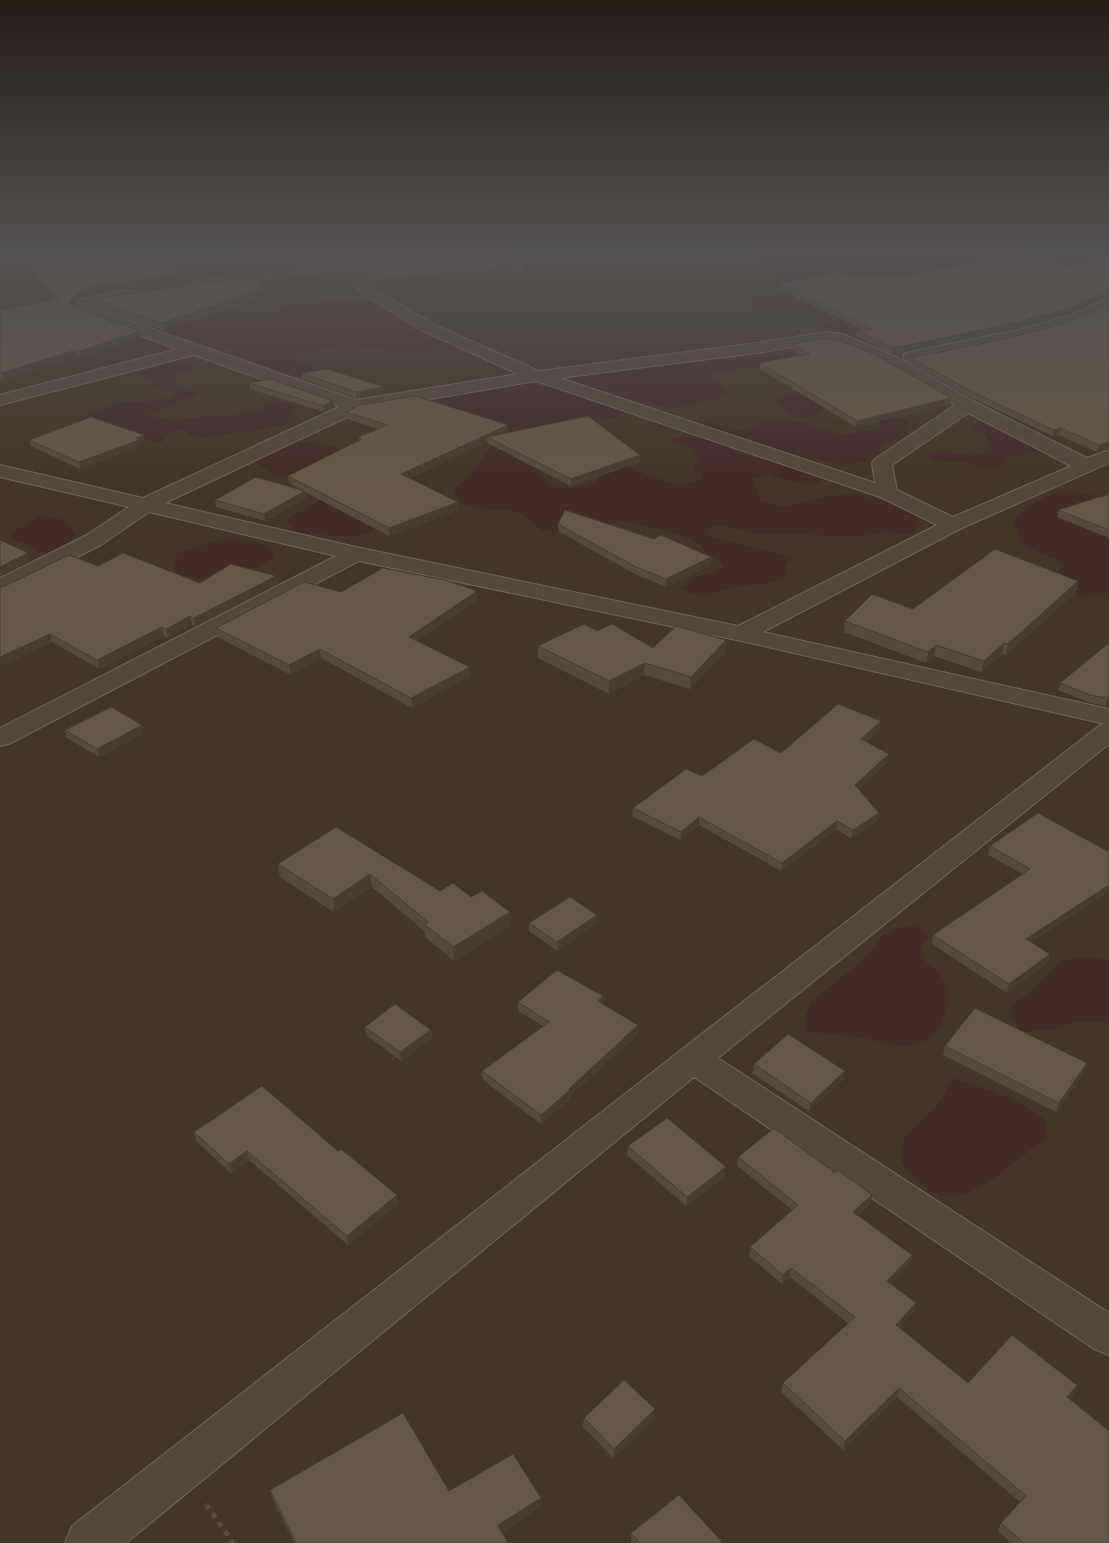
<svg xmlns="http://www.w3.org/2000/svg" width="1109" height="1543" viewBox="0 0 1109 1543" font-family="'Golos Text',sans-serif">
<rect width="100%" height="100%" fill="#433626"/>
<g fill="#442b28">
<polygon points="762,256 993,256 1004,262 951,273 928,267 917,267 929,278 910,278 894,271 886,270 866,281 870,302 864,338 855,338 817,333 821,326 839,320 837,316 755,307 749,304 755,289 783,281 782,273 760,258"/>
<polygon points="1056,256 1109,256 1109,260 1097,270 1052,267 1060,260"/>
<path d="M 329,300 L 371,302 L 398,310 L 415,332 L 432,341 L 434,351 C 407,354 379,348 353,346 C 333,344 309,351 289,356 L 307,364 L 313,371 L 309,375 L 289,376 L 248,361 L 241,351 L 217,346 L 208,341 L 158,333 L 149,328 C 168,316 237,321 263,320 L 273,318 L 278,309 L 315,304 Z"/>
<polygon points="771,356 782,356 789,359 776,363 712,373 708,376 728,391 728,395 677,408 647,404 569,380 586,374 681,362"/>
<path d="M 179,361 L 197,364 C 189,374 175,371 167,380 L 169,383 L 183,389 L 197,392 L 198,394 L 153,411 L 150,416 C 174,422 188,418 212,416 C 218,415 225,418 232,416 C 239,415 247,413 255,411 C 271,405 277,396 295,408 L 285,424 L 254,431 L 243,431 L 201,438 L 190,436 L 185,430 L 179,430 L 165,435 L 163,442 C 150,443 138,439 127,433 L 133,429 L 131,428 L 83,420 L 81,418 L 122,402 L 144,402 L 172,397 L 175,393 L 150,387 L 154,381 L 138,375 L 138,373 L 157,362 Z"/>
<path d="M 527,383 L 561,389 L 578,394 L 586,400 L 620,408 L 624,412 L 617,418 L 585,421 L 539,474 C 554,496 577,488 598,481 L 598,476 L 622,462 C 633,473 634,469 646,474 C 673,484 675,489 704,479 L 702,474 L 695,470 L 693,465 L 698,460 L 695,450 L 671,440 L 680,437 L 691,437 L 714,441 L 724,444 L 737,454 L 792,465 L 817,478 L 819,483 C 800,485 786,481 769,473 L 752,479 L 760,501 L 783,507 L 824,497 L 849,494 L 901,502 L 913,512 L 921,524 L 911,534 L 883,532 L 862,536 L 757,534 L 723,525 L 711,526 L 706,531 L 712,537 L 794,558 L 786,563 L 787,576 L 765,584 L 737,586 L 704,596 L 690,593 L 682,588 C 694,570 710,579 724,566 L 719,560 L 709,556 L 699,544 L 682,535 L 624,521 L 615,523 L 590,524 L 569,530 L 543,531 C 537,527 523,514 518,512 C 504,506 453,516 455,488 L 468,478 L 494,444 L 422,400 Z"/>
<path d="M 798,391 L 887,411 L 907,422 L 909,431 L 902,439 L 882,443 C 873,485 784,451 759,442 C 740,436 720,430 700,425 L 697,420 L 741,431 L 768,421 L 804,421 L 824,430 L 846,435 L 877,429 L 882,426 L 880,421 L 830,407 C 816,416 803,424 787,411 C 783,408 780,403 776,399 Z"/>
<path d="M 983,424 L 995,426 L 1041,448 L 1019,457 L 1007,455 C 1005,460 1003,466 998,468 C 988,471 976,465 966,463 C 954,460 942,462 930,459 L 929,454 C 947,450 957,455 973,455 C 980,455 987,452 993,450 L 984,434 L 976,430 L 973,425 Z"/>
<path d="M 293,440 L 334,447 L 341,451 L 426,470 L 395,487 C 392,496 387,516 382,524 C 365,545 318,533 295,532 L 287,521 L 292,516 L 311,506 L 339,487 L 296,473 L 286,476 L 275,475 L 253,460 Z"/>
<path d="M 1061,491 L 1097,496 L 1109,503 L 1109,594 L 1082,597 L 1043,583 L 1064,565 L 1056,559 L 1022,545 L 1013,522 C 1024,507 1044,496 1061,491 Z"/>
<path d="M 40,516 C 58,517 67,519 76,535 C 64,548 59,551 41,554 L 28,545 L 10,539 L 12,533 Z"/>
<polygon points="229,539 256,541 273,550 274,556 259,568 231,567 219,571 210,576 197,579 174,573 176,554 212,542"/>
<polygon points="916,925 929,938 920,947 925,961 939,973 949,988 948,1002 940,1027 930,1038 913,1045 891,1045 869,1039 806,1031 805,1017 811,1002 866,957 883,935 897,929"/>
<polygon points="1079,957 1109,959 1109,1022 1070,1023 1054,1029 1022,1032 1012,1019 1011,1004 1027,996 1061,961"/>
<path d="M 951,1078 C 985,1088 1019,1098 1046,1121 L 1048,1139 C 1016,1155 981,1200 943,1196 C 935,1196 923,1186 917,1180 C 908,1172 898,1162 901,1148 C 905,1130 924,1121 935,1108 C 942,1100 947,1087 951,1078 Z"/>
</g>
<g fill="none" stroke-linecap="round" stroke-linejoin="round">
<defs>
<polygon id="lane" points="497,256 510,256 523,269 521,271 513,271"/>
<g id="street">
<path d="M 331,256 L 346,256 L 368,283 L 379,292 L 433,324 L 539,371 L 756,343 L 826,332 L 843,334 L 896,357 L 973,401 L 1087,458 L 1109,450 L 1109,463 L 960,529 L 763,632 L 1109,709 L 1109,744 L 718,1058 L 1109,1313 L 1109,1355 L 1094,1349 L 694,1077 L 126,1543 L 65,1543 L 72,1526 L 681,1050 L 1100,725 L 1105,724 L 741,641 L 359,561 L 9,744 L 0,746 L 0,728 L 336,556 L 149,512 L 101,545 L 8,592 L 0,594 L 0,578 L 85,536 L 129,507 L 0,477 L 0,465 L 143,498 L 339,407 L 194,355 L 0,405 L 0,395 L 177,349 L 75,312 L 72,309 L 81,299 L 130,290 L 135,292 L 138,295 L 135,298 L 90,307 L 356,400 L 518,374 L 421,330 L 369,298 L 358,289 L 342,269 L 198,289 L 193,288 L 191,285 L 193,282 L 198,281 L 335,262 ZM 826,342 C 863,346 921,386 955,405 L 875,459 L 872,463 L 875,483 L 560,378 L 756,353 ZM 536,381 L 880,497 L 937,525 L 738,626 L 356,547 L 165,503 L 360,411 ZM 968,413 L 1071,466 L 953,517 L 897,490 L 892,465 Z"/>
<path d="M 1109,298 L 1109,309 C 1047,338 978,348 911,362 L 905,361 L 903,357 L 905,353 L 1018,330 L 1071,315 Z"/>
</g>
</defs>
<use href="#lane" stroke="#706659" stroke-width="3"/>
<use href="#street" stroke="#706659" stroke-width="2"/>
<polyline stroke="#604847" stroke-width="5" stroke-dasharray="5.5 5.5" stroke-linecap="butt" points="206,1504 233,1543"/>
<use href="#lane" fill="#53483b" fill-rule="evenodd"/>
<use href="#street" fill="#53483b" fill-rule="evenodd"/>
</g>
<g fill="#564b3b">
<polygon points="20,256 168,256 184,280 96,292 80,297 72,306 73,308 140,331 141,338 81,358 76,356 3,380 0,378 0,310 56,299"/>
<polygon points="296,256 331,256 332,261 302,265"/>
<polygon points="348,256 491,256 503,268 503,274 374,286"/>
<polygon points="1109,257 1109,296 1070,313 1018,328 892,354 857,337 857,331 863,330 779,289 780,283 1067,268"/>
<polygon points="262,289 263,297 163,330 95,307 93,299"/>
<polygon points="1109,306 1109,449 1097,452 1059,435 1053,436 974,399 910,364 911,358 1010,338 1062,324"/>
<polygon points="792,344 951,398 950,404 856,427 760,369 760,363 801,355 791,350"/>
<polygon points="302,373 385,393 356,398 302,379"/>
<polygon points="249,383 333,401 334,407 324,412 250,389"/>
<polygon points="346,412 508,432 640,455 640,462 571,486 487,443 487,442 410,478 458,502 458,510 389,536 305,492 306,498 265,521 216,507 215,500 301,490 289,483 288,476 359,440 358,437 378,429 347,419"/>
<polygon points="29,440 145,441 140,443 141,446 80,469 31,446"/>
<polygon points="1109,494 1109,538 1057,517 1058,510"/>
<polygon points="558,524 711,557 710,565 666,587 635,574 558,531"/>
<polygon points="98,566 200,583 276,576 277,584 195,626 192,624 168,638 164,636 99,669 52,642 0,666"/>
<polygon points="1078,581 1076,592 1006,655 1002,654 981,672 934,656 926,663 844,632 845,621"/>
<polygon points="478,600 417,641 470,667 470,676 412,708 321,658 291,675 217,637 216,628"/>
<polygon points="597,631 653,648 726,640 725,653 690,689 644,675 609,694 538,658 538,646"/>
<polygon points="1109,643 1109,703 1105,706 1088,702 1058,690 1060,683"/>
<polygon points="880,729 866,742 888,762 858,789 879,813 877,821 851,838 836,829 781,871 699,825 680,840 632,816 633,808 702,776 781,753"/>
<polygon points="65,730 144,733 99,757 67,738"/>
<polygon points="1038,813 1032,942 1048,962 1007,993 932,944 933,935 1023,874 988,855 990,846"/>
<polygon points="336,827 440,891 471,897 510,912 511,926 454,961 425,937 424,931 372,887 334,912 280,877 278,864"/>
<polygon points="597,915 597,924 557,951 529,931 529,923"/>
<polygon points="603,996 603,1004 638,1034 570,1096 570,1099 541,1124 483,1080 482,1071 543,1026 518,1011 518,1002"/>
<polygon points="365,1027 431,1030 432,1039 401,1061 366,1035"/>
<polygon points="945,1046 1084,1072 1056,1112 943,1055"/>
<polygon points="754,1064 845,1071 844,1079 809,1111 752,1073"/>
<polygon points="194,1132 338,1151 397,1195 398,1204 348,1245 249,1160 231,1173 196,1141"/>
<polygon points="628,1146 725,1176 686,1206 627,1155"/>
<polygon points="738,1157 835,1173 872,1195 870,1204 858,1215 912,1255 910,1264 891,1284 916,1303 914,1312 899,1327 968,1383 1074,1394 1069,1399 1109,1543 1011,1543 998,1531 1001,1523 1020,1502 897,1397 843,1450 781,1392 783,1383 848,1323 790,1277 782,1284 749,1256 750,1247 792,1210 737,1166"/>
<polygon points="584,1418 655,1418 613,1458 583,1427"/>
<polygon points="270,1490 449,1491 541,1506 502,1532 508,1543 294,1543 272,1498"/>
<polygon points="631,1533 723,1543 632,1543 631,1542"/>
</g>
<g fill="#463d30">
<polygon points="325,256 331,256 332,261 302,265 301,259"/>
<polygon points="503,268 503,274 374,286 374,280"/>
<polygon points="183,274 184,280 96,292 80,297 71,308 69,302 79,291 95,286"/>
<polygon points="262,289 263,297 163,330 162,323"/>
<polygon points="1109,291 1109,296 1070,313 1018,328 892,354 893,348"/>
<polygon points="140,331 141,338 81,358 80,351"/>
<polygon points="75,350 76,356 3,380 2,373"/>
<polygon points="385,387 385,393 356,398 356,392"/>
<polygon points="951,398 950,404 856,427 857,421"/>
<polygon points="333,401 334,407 324,412 323,406"/>
<polygon points="508,425 508,433 487,437 487,442 402,481 401,474"/>
<polygon points="1061,428 1059,435 1053,436 1054,430"/>
<polygon points="144,435 145,441 140,443 141,446 80,469 79,462"/>
<polygon points="1109,442 1109,449 1097,452 1099,445"/>
<polygon points="640,455 640,462 571,486 571,479"/>
<polygon points="305,491 306,498 265,521 264,514"/>
<polygon points="458,502 458,510 389,536 389,528"/>
<polygon points="28,553 30,561 0,576 0,567"/>
<polygon points="711,557 710,565 666,587 666,579"/>
<polygon points="276,576 277,584 195,626 194,618"/>
<polygon points="1078,581 1076,592 1006,655 1008,644"/>
<polygon points="477,591 478,600 409,646 409,637"/>
<polygon points="190,616 192,624 168,638 166,629"/>
<polygon points="162,627 164,636 99,669 97,660"/>
<polygon points="50,634 52,642 0,666 0,657"/>
<polygon points="726,640 725,653 690,689 691,677"/>
<polygon points="1004,643 1002,654 981,672 984,661"/>
<polygon points="936,645 934,656 926,663 928,652"/>
<polygon points="320,649 321,658 291,675 289,665"/>
<polygon points="645,663 644,675 609,694 609,681"/>
<polygon points="470,667 470,676 412,708 411,698"/>
<polygon points="1109,697 1109,703 1105,706 1107,698"/>
<polygon points="881,721 880,729 860,747 861,739"/>
<polygon points="142,725 144,733 99,757 97,749"/>
<polygon points="889,754 888,762 854,794 855,785"/>
<polygon points="879,813 877,821 851,838 853,830"/>
<polygon points="699,817 699,825 680,840 681,832"/>
<polygon points="837,821 836,829 781,871 782,863"/>
<polygon points="370,874 372,887 334,912 333,899"/>
<polygon points="1109,885 1109,892 1024,947 1026,939"/>
<polygon points="510,912 511,926 454,961 453,947"/>
<polygon points="597,915 597,924 557,951 557,942"/>
<polygon points="1050,954 1048,962 1007,993 1009,984"/>
<polygon points="603,996 603,1005 598,1001"/>
<polygon points="638,1025 638,1034 570,1096 570,1099 541,1124 541,1115"/>
<polygon points="431,1030 432,1039 401,1061 400,1052"/>
<polygon points="1087,1063 1084,1072 1056,1112 1059,1103"/>
<polygon points="845,1071 844,1079 809,1111 811,1103"/>
<polygon points="247,1151 249,1160 231,1173 229,1164"/>
<polygon points="726,1167 725,1176 686,1206 687,1197"/>
<polygon points="397,1195 398,1204 348,1245 347,1236"/>
<polygon points="872,1195 870,1204 852,1221 853,1212"/>
<polygon points="912,1255 910,1264 885,1290 887,1281"/>
<polygon points="791,1268 790,1277 782,1284 783,1275"/>
<polygon points="916,1303 914,1312 894,1334 896,1325"/>
<polygon points="1077,1385 1074,1394 1064,1406 1067,1397"/>
<polygon points="899,1388 897,1397 843,1450 845,1441"/>
<polygon points="655,1409 655,1418 613,1458 614,1449"/>
<polygon points="541,1498 541,1506 498,1534 498,1525"/>
</g>
<g fill="#645745" stroke="#463d30">
<polygon points="23,256 168,256 183,274 95,286 79,291 69,302 73,308 140,331 80,351 75,350 2,373 0,372 0,310 60,299"/>
<polygon points="299,256 325,256 301,259"/>
<polygon points="352,256 491,256 503,268 374,280"/>
<polygon points="1020,256 1033,256 1067,268 1109,257 1109,291 1072,307 1019,322 893,348 857,331 872,329 780,283 840,272 856,279 881,275 886,278"/>
<polygon points="260,278 262,289 162,323 93,299 213,282"/>
<polygon points="1109,306 1109,442 1099,445 1061,428 1054,430 975,393 911,358 1010,338 1062,324"/>
<polygon points="827,338 841,341 874,354 951,398 857,421 760,363 810,354 792,344"/>
<polygon points="327,369 385,387 356,392 302,373"/>
<polygon points="271,379 333,401 323,406 249,383"/>
<polygon points="416,396 508,425 401,474 458,502 389,528 288,476 362,439 358,437 388,425 346,412 360,405"/>
<polygon points="588,416 640,455 571,479 487,437"/>
<polygon points="91,417 144,435 136,438 139,440 79,462 29,440"/>
<polygon points="256,477 305,491 264,514 215,500"/>
<polygon points="1109,494 1109,530 1058,510"/>
<polygon points="565,510 654,539 661,535 711,557 666,579 636,567 558,524"/>
<polygon points="0,540 28,553 0,567"/>
<polygon points="995,549 1078,581 1008,644 1004,643 984,661 936,645 928,652 845,621 872,594 913,609"/>
<polygon points="123,553 200,583 231,564 276,576 194,618 190,616 166,629 162,627 97,660 50,634 0,657 0,587 7,585 69,555 98,566"/>
<polygon points="383,568 445,580 477,591 409,637 470,667 411,698 320,649 289,665 216,628 304,582 341,592"/>
<polygon points="584,624 597,631 612,624 653,648 676,626 726,640 691,677 645,663 609,681 538,646"/>
<polygon points="1109,643 1109,697 1107,698 1090,695 1060,683"/>
<polygon points="838,704 881,721 861,739 889,754 855,785 879,813 853,830 837,821 782,863 699,817 681,832 633,808 686,769 702,776 754,739 781,753"/>
<polygon points="111,707 142,725 97,749 65,730"/>
<polygon points="1038,813 1109,852 1109,885 1026,939 1050,954 1009,984 933,935 1030,869 990,846"/>
<polygon points="336,827 440,891 453,883 471,897 482,891 510,912 453,947 424,924 428,922 370,874 333,899 278,864"/>
<polygon points="570,897 597,915 557,942 529,923"/>
<polygon points="557,970 603,996 598,1001 638,1025 569,1089 570,1090 541,1115 482,1071 549,1022 518,1002"/>
<polygon points="395,1004 431,1030 400,1052 365,1027"/>
<polygon points="975,1008 1087,1063 1059,1103 945,1046"/>
<polygon points="788,1034 845,1071 811,1103 754,1064"/>
<polygon points="262,1086 338,1151 341,1149 397,1195 347,1236 247,1151 229,1164 194,1132"/>
<polygon points="667,1118 726,1167 687,1197 628,1146"/>
<polygon points="774,1128 835,1173 838,1170 872,1195 853,1212 912,1255 887,1281 916,1303 896,1325 968,1383 1012,1335 1077,1385 1067,1397 1109,1431 1109,1543 1024,1543 1001,1523 1026,1496 899,1388 845,1441 783,1383 855,1317 791,1268 783,1275 750,1247 798,1205 738,1157"/>
<polygon points="624,1380 655,1409 614,1449 584,1418"/>
<polygon points="403,1413 449,1491 513,1454 541,1498 498,1525 508,1543 296,1543 270,1490"/>
<polygon points="679,1495 723,1543 640,1543 631,1533"/>
</g>
<linearGradient id="sky" x2="0" y2="1"><stop stop-color="#251e15"/><stop offset="0.54" stop-color="#555252"/><stop offset="1" stop-color="#555252" stop-opacity="0"/></linearGradient>
<rect width="1109" height="472" fill="url(#sky)"/>
</svg>
